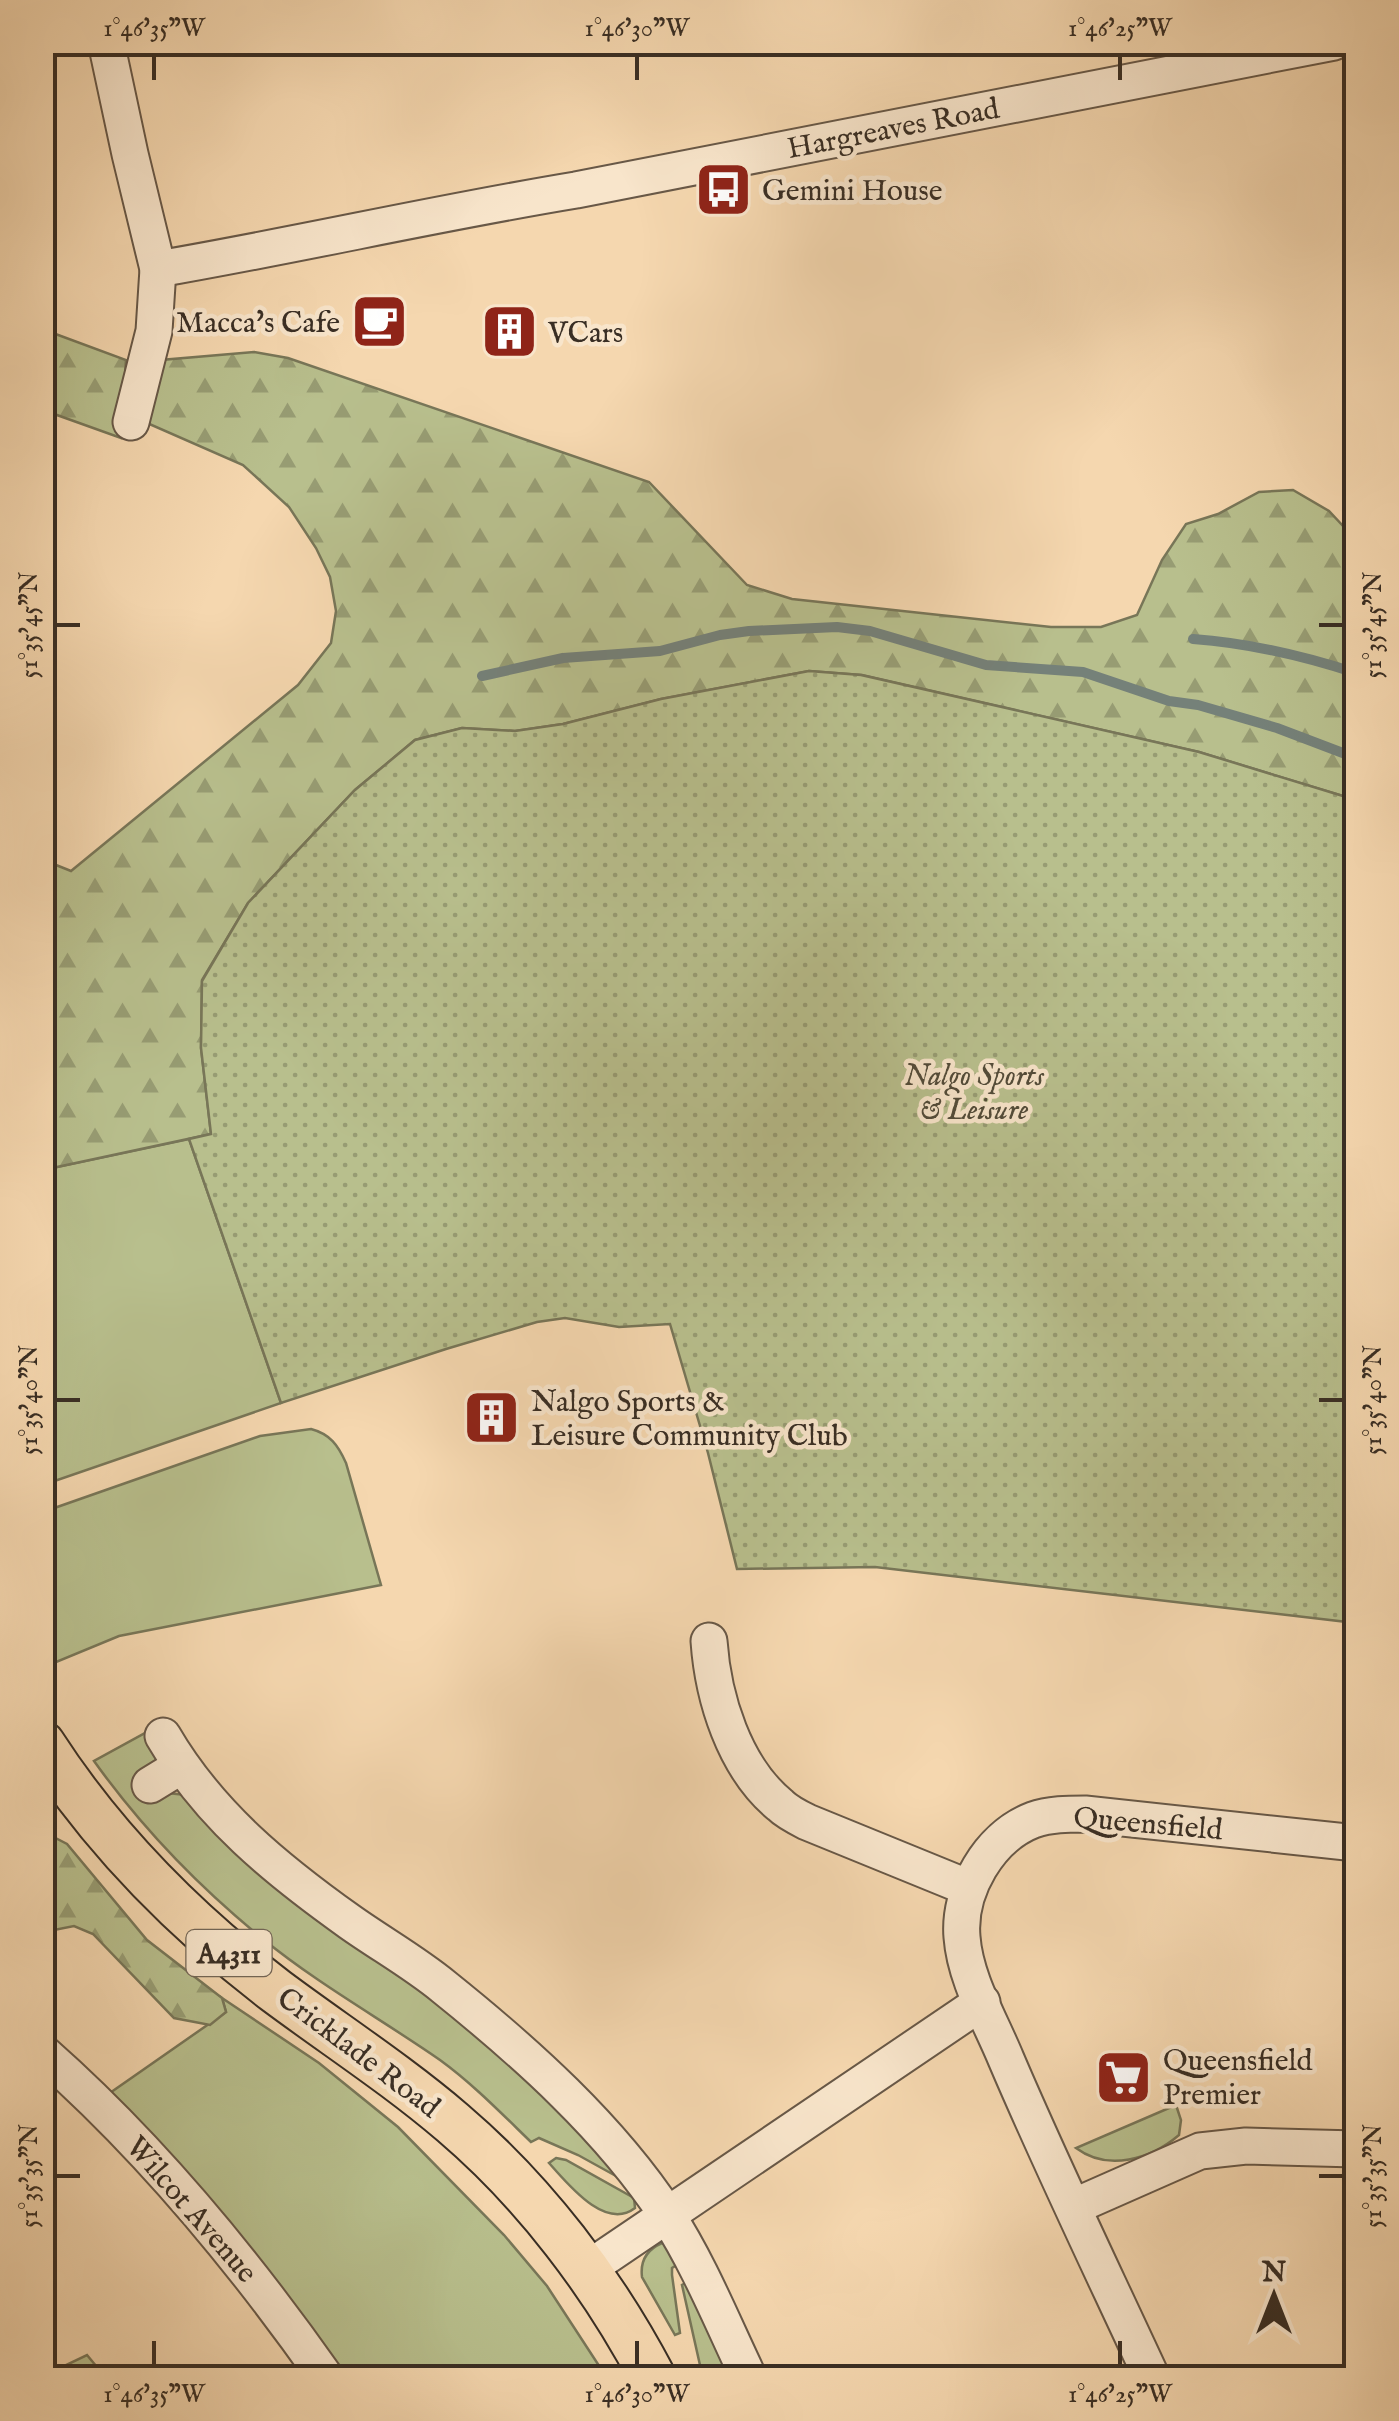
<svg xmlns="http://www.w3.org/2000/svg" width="1399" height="2421" viewBox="0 0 1399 2421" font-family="'IM FELL English',serif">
<defs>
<pattern id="forest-firs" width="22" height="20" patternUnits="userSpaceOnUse" patternTransform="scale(2.5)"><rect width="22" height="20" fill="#b8bf8d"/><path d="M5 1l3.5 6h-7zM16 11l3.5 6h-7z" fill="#979c73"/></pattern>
<pattern id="park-dots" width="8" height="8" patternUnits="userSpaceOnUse" patternTransform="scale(2.5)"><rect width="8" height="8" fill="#b8bf8d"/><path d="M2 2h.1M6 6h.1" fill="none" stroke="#979c73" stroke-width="1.8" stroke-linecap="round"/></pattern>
</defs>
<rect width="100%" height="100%" fill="#f5d7af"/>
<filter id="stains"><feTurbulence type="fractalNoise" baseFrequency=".002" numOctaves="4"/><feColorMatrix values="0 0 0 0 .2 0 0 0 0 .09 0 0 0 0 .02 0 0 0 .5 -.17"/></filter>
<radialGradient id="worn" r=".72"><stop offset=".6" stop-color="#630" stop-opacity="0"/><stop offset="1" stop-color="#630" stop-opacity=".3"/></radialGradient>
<g fill="#b8bf8d" stroke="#787658" stroke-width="2.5">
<polygon points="189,1139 281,1403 43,1485 43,1170"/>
<path d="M 311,1429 C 330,1434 338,1445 346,1463 L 381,1585 L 119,1636 L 49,1665 L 42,1655 L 43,1512 L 260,1436 Z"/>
<path d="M 147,1732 L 157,1747 L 156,1761 L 168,1793 L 186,1795 L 517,2061 L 625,2181 L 578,2155 L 539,2138 L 531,2142 C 502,2114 473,2084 440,2060 C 381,2019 318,1984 263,1939 C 199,1887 142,1828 94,1761 Z"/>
<polygon points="222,1998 319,2063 398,2127 504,2235 547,2286 607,2378 341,2378 107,2095 226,2012"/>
<path d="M 1176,2105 L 1181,2120 L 1179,2135 C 1151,2159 1108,2172 1076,2148 Z"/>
<path d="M 556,2158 L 566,2160 L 634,2198 L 635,2208 C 605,2231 568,2184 549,2163 Z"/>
<path d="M 662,2243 L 667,2243 L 680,2263 L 672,2268 L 672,2275 L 680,2333 L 675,2335 L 642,2277 C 640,2261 646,2250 662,2243 Z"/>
<polygon points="690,2281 737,2378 699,2378 702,2374 682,2285"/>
<polygon points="87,2355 106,2378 43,2378 43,2376"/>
</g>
<g fill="url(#forest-firs)" stroke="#787658" stroke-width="2.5">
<polygon points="42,329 126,360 121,438 43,410"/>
<polygon points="254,352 288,358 649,482 747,585 792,599 1051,627 1101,627 1137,615 1162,560 1186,524 1218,514 1259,492 1293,490 1329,511 1356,540 1356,800 1199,752 862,675 809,671 661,699 563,724 515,731 462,728 415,740 355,790 248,903 202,980 201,1048 211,1134 43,1170 42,869 51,863 71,871 298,685 331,643 336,611 330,577 316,548 289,507 243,465 147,423 161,360"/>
<polygon points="42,1831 67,1844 147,1940 222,1998 226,2012 210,2025 174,2018 93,1934 74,1926 44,1932"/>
</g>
<polygon fill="url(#park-dots)" stroke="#787658" stroke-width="2.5" points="809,671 861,675 1199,752 1356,800 1356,1623 875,1567 737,1569 708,1453 670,1324 619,1327 565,1318 537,1322 446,1349 281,1403 189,1139 211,1134 201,1048 202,981 248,903 355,790 415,740 462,728 515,731 563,724 661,699"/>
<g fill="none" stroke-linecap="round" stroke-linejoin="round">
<g stroke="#758179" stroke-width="10">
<path d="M 1193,639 C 1248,643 1304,656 1356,673"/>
<polyline points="482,676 563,658 660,651 720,635 749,631 837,627 870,631 986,665 1083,672 1169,701 1198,705 1277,728 1356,758"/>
</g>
<defs>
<g id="minor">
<polyline points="106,42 130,154 158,269 154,331 131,422"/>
<path d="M 158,269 C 298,245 436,213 576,190 L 1334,42"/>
<path d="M 709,1641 C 713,1698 734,1767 780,1805 C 787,1812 797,1817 807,1822 L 969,1888"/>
<path d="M 163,1736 C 209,1815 277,1870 350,1922 C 381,1944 415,1963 444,1987 C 525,2052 610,2128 667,2215 C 700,2266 723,2324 749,2378"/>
<polyline points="150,1785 181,1766"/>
<path d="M 42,2052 C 151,2148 243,2260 326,2378"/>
<polyline points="1073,2207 1200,2151 1246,2146 1356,2149"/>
<polyline points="586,2270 982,2002"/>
<path d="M 1152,2378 C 1103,2272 1052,2167 1006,2059 C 990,2020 965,1979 962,1937 C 958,1891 989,1837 1033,1820 C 1050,1814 1068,1814 1085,1814 L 1356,1843"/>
</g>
<path id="major" d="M 42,1744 C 104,1840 186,1922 276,1991 C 335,2035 397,2075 453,2123 C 535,2193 603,2283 653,2378"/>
</defs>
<use href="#minor" stroke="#685847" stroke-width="39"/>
<use href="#major" stroke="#392e24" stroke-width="49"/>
<use href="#minor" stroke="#f8e5cb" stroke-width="35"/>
<use href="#major" stroke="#f5d7af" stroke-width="45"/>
</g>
<path fill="none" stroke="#392e24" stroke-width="4" d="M 154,55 L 154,80M 637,55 L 637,80M 1120,55 L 1120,80M 55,625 L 80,625M 1319,625 L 1344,625M 55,1400 L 80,1400M 1319,1400 L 1344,1400M 55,2176 L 80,2176M 1319,2176 L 1344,2176M 154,2341 L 154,2366M 637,2341 L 637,2366M 1120,2341 L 1120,2366"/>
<defs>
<symbol id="bus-square" viewBox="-11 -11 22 22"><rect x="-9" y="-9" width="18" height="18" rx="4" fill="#8f2418" stroke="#f8e5cb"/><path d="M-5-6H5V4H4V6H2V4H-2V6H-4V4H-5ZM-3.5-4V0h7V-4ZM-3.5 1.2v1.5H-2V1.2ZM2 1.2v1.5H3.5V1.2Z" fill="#fff"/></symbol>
<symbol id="cafe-square" viewBox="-11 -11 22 22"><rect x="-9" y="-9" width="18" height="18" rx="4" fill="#8f2418" stroke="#f8e5cb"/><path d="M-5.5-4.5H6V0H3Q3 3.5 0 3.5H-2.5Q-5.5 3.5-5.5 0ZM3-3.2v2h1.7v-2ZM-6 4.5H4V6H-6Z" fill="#fff"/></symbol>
<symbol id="building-square" viewBox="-11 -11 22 22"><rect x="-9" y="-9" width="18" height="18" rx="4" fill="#8f2418" stroke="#f8e5cb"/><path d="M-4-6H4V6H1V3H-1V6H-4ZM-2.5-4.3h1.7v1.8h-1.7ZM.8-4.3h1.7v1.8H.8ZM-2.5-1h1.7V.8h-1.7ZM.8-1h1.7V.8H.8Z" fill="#fff"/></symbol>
<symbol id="supermarket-square" viewBox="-11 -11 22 22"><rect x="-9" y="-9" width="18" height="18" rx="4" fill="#8f2418" stroke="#f8e5cb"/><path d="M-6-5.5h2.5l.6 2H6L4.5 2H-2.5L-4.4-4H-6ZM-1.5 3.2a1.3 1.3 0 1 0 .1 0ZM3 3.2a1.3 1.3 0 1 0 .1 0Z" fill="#fff"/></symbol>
</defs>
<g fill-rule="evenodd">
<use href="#bus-square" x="692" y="158" width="63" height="63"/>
<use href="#cafe-square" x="348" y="290" width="63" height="63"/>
<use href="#building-square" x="478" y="300" width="63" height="63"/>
<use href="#building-square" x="460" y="1386" width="63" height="63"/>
<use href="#supermarket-square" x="1092" y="2046" width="63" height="63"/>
</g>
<g text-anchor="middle" stroke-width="9" stroke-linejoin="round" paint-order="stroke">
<rect fill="#f8e5cb" stroke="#726556" stroke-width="2.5" x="186.5" y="1930" width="85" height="46" rx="8"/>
<g font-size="28" font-weight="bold" fill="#392e24">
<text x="229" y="1963">A4311</text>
</g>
<g font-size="30" fill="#392e24" stroke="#f8e5cb">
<text transform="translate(893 128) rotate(-11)" y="10">Hargreaves Road</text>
<text transform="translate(1148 1823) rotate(5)" y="10">Queensfield</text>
<text transform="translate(359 2052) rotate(37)" y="10">Cricklade Road</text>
<text transform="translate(192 2209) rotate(49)" y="10">Wilcot Avenue</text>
</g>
<g font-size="30" fill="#392e24" stroke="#f8e5cb" text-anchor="start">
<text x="762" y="200">Gemini House</text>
<text x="340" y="332" text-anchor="end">Macca's Cafe</text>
<text x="548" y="342">VCars</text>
<text x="531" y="1411">Nalgo Sports &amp;<tspan x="531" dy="34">Leisure Community Club</tspan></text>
<text x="1163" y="2070">Queensfield<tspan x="1163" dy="34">Premier</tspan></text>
</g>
<g font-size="30" font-style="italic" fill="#524b39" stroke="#f8e5cb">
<text x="974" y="1085">Nalgo Sports<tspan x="974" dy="34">&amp; Leisure</tspan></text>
</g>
</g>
<rect width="1399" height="2421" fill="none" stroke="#f5d7af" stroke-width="110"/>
<g transform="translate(1274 2296)" stroke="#f8e5cb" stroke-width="8" paint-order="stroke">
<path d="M0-8L18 38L0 25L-18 38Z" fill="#392e24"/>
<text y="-15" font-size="28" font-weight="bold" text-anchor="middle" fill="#392e24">N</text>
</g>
<rect x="55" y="55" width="1289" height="2311" fill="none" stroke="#392e24" stroke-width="4"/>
<g font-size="25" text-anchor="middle" fill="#392e24">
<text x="154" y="36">1°46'35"W</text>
<text x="637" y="36">1°46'30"W</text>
<text x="1120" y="36">1°46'25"W</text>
<text transform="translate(28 625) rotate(-90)" y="9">51°35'45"N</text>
<text transform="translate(1372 625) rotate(-90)" y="9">51°35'45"N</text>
<text transform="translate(28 1400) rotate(-90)" y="9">51°35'40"N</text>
<text transform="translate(1372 1400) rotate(-90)" y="9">51°35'40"N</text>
<text transform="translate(28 2176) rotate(-90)" y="9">51°35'35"N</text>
<text transform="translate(1372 2176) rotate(-90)" y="9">51°35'35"N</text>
<text x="154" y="2402">1°46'35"W</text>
<text x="637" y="2402">1°46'30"W</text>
<text x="1120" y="2402">1°46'25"W</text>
</g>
<rect width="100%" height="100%" filter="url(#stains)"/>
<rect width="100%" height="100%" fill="url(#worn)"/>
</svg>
